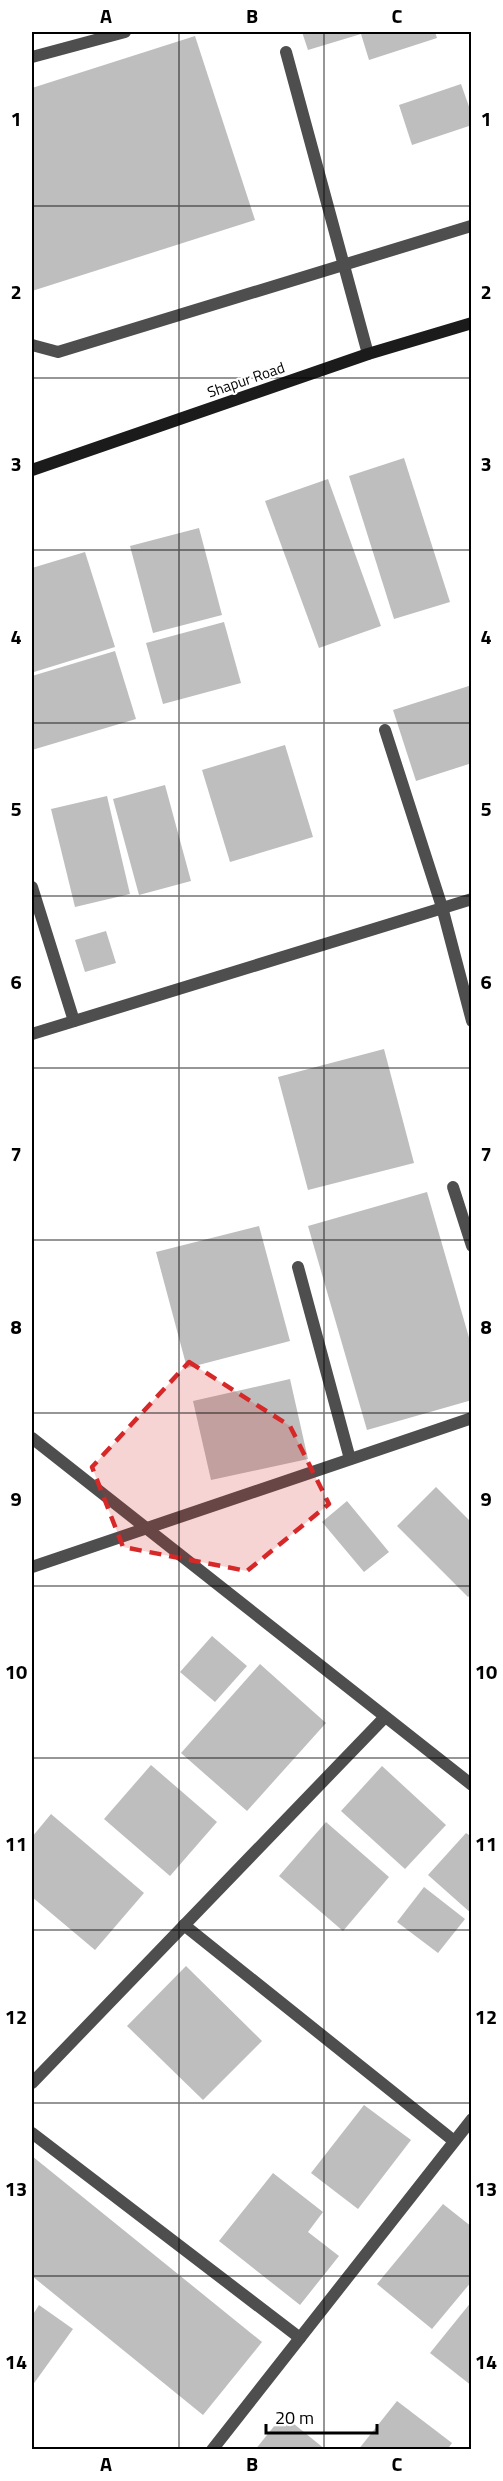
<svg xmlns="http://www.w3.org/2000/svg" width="503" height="2481" viewBox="0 0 503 2481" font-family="'Titillium Web',sans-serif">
<rect width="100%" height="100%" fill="#fff"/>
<g fill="#bebebe">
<polygon points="302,32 435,32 437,38 369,60 361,34 308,50"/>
<polygon points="195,36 255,220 32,291 32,88"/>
<polygon points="461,84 472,115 472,125 412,145 399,105"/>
<polygon points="404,458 450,602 394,619 349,476"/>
<polygon points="328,479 381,626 319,648 265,501"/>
<polygon points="199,528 222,615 153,633 130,546"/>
<polygon points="85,552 115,647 34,672 32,568"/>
<polygon points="224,622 241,683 163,704 146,643"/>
<polygon points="115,651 136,719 32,750 32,676"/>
<polygon points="472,685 472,763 416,781 393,710"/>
<polygon points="285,745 313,837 230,862 202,770"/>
<polygon points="165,785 191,881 139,895 113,799"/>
<polygon points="107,796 130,894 75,907 51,809"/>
<polygon points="106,931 116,963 85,972 75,940"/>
<polygon points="384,1049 414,1163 308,1190 278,1077"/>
<polygon points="427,1192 472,1348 472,1400 367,1430 308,1226"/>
<polygon points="259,1226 290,1341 187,1368 156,1252"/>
<polygon points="290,1379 308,1459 211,1480 193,1401"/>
<polygon points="436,1487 472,1523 472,1594 468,1597 397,1526"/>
<polygon points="347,1501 389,1552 364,1572 322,1522"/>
<polygon points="212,1636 247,1666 215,1702 180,1672"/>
<polygon points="260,1664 326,1723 247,1811 181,1753"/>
<polygon points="151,1765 217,1822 170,1876 104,1819"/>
<polygon points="382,1766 446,1825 405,1869 341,1811"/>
<polygon points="51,1814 144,1893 95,1950 32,1897 32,1837"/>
<polygon points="326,1822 389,1877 343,1931 279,1876"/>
<polygon points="466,1833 472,1837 472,1914 428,1875"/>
<polygon points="424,1887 465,1919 438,1953 397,1922"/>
<polygon points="186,1966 262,2041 203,2100 127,2026"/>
<polygon points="364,2105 411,2140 358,2209 311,2173"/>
<polygon points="32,2156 262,2342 203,2415 32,2276"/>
<polygon points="273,2173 323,2212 308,2232 339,2256 300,2305 219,2241"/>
<polygon points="443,2204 472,2227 472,2281 432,2329 377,2284"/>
<polygon points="472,2301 472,2386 430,2353"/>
<polygon points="39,2305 73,2329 32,2386 32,2316"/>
<polygon points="397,2401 452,2443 447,2450 358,2450"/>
<polygon points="283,2415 326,2450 255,2450"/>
</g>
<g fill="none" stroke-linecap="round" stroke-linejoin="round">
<g stroke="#4e4e4e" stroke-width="12">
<polyline points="286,52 368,354"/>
<polyline points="32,57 125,32"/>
<polyline points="32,345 58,352 471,226"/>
<polyline points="385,730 442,907 472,1021"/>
<polyline points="32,887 74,1021"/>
<polyline points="453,1187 472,1246"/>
<polyline points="298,1267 350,1459"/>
</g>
<g stroke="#4e4e4e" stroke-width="12">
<polyline points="32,1034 472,899"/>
<polyline points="32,1438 472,1785"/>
<polyline points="32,1567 472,1418"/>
<polyline points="184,1925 454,2141"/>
<polyline points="32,2083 385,1717"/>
<polyline points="32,2133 300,2338"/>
<polyline points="212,2450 472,2119"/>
</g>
<polyline stroke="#1b1b1b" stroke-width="12" points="32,470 368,354 472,323"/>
</g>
<path fill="#d62828" fill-opacity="0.2" stroke="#d62828" stroke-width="4.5" stroke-dasharray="12 8" stroke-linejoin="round" d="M 189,1362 L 290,1426 L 329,1504 L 247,1571 L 123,1547 L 92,1467 Z"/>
<path fill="none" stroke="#000" stroke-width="1.5" stroke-opacity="0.55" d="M 179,32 L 179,2450M 324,32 L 324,2450M 32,206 L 472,206M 32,378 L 472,378M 32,550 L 472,550M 32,723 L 472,723M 32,896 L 472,896M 32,1068 L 472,1068M 32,1240 L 472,1240M 32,1413 L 472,1413M 32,1586 L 472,1586M 32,1758 L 472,1758M 32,1930 L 472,1930M 32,2103 L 472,2103M 32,2276 L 472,2276"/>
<g text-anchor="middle" stroke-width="4.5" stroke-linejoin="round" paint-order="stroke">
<g font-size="15" fill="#000" stroke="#fff">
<text transform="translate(246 380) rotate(-19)" y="5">Shapur Road</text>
</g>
</g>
<rect width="503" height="2481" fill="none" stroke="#ffffff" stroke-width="66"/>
<path d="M266 2424v9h111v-9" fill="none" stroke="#000000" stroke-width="3"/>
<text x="275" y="2424" font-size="18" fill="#000000" stroke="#ffffff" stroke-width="4.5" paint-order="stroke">20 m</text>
<rect x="33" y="33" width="437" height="2415" fill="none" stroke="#000" stroke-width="2"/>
<g font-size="20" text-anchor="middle" font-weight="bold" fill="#000">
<text x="106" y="23">A</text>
<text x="252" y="23">B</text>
<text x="397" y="23">C</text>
<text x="16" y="126">1</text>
<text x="486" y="126">1</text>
<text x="16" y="299">2</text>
<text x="486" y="299">2</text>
<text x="16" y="471">3</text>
<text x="486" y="471">3</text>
<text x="16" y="644">4</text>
<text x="486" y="644">4</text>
<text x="16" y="816">5</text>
<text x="486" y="816">5</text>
<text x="16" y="989">6</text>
<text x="486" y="989">6</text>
<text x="16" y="1161">7</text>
<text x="486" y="1161">7</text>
<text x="16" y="1334">8</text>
<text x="486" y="1334">8</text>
<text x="16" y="1506">9</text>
<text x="486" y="1506">9</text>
<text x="16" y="1679">10</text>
<text x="486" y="1679">10</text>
<text x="16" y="1851">11</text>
<text x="486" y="1851">11</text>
<text x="16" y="2024">12</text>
<text x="486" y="2024">12</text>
<text x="16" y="2196">13</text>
<text x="486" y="2196">13</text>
<text x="16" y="2369">14</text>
<text x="486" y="2369">14</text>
<text x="106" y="2471">A</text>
<text x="252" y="2471">B</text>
<text x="397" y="2471">C</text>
</g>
</svg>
